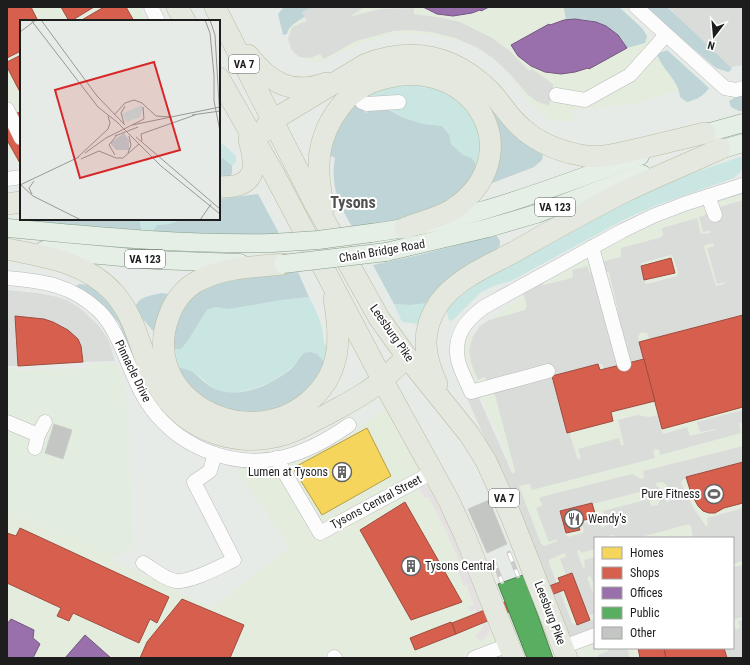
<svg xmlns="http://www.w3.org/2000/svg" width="750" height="665" font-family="'Roboto Condensed',sans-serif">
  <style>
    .commercial { fill: #e4ecde; fill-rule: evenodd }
    .military { fill: #e3eddf }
    .grass { fill: #c9e6e3 }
    .forest { fill: #bfd4d6 }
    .parking { fill: #dadcda; fill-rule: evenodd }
    .plaza { fill: #e5e1e3 }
    .homes { fill: #f6d55c; stroke: #b59e49 }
    .shops { fill: #d6604d; stroke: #9e4c3f }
    .offices { fill: #9970ab; stroke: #745780 }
    .public { fill: #5aae61; stroke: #48824d }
    .building { fill: #c3c6c2; stroke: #c9cec9 }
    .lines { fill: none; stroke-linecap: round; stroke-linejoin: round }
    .minor-casing { stroke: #b9bbb9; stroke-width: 15 }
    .major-casing { stroke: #869f89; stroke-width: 19 }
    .highway-casing { stroke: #b8bda0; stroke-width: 22 }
    .minor { stroke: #fbfcfb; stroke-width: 14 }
    .major { stroke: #e5efe5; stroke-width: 18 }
    .highway { stroke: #e5e8df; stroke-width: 21 }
    .rail-casing { stroke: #c9cac9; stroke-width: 4.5 }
    .rail { stroke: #fff; stroke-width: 3; stroke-dasharray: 9; stroke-linecap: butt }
    .major-bridge-casing { stroke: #869f89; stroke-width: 19; stroke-linecap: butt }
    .major-bridge { stroke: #e5efe5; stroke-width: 18 }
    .labels { text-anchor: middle; stroke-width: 4; stroke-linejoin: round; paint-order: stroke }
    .shield { fill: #fff; stroke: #616161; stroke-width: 1 }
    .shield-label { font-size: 11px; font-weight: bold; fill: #1d1d1d }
    .street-label { font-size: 12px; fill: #1d1d1d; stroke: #fff }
    .poi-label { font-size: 12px; fill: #1d1d1d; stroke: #fff; text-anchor: end }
    .district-label { font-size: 16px; font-weight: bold; fill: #505050; stroke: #fff }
    .inset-road { fill: none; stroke: #969996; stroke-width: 1 }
    .view { fill: #d62828; fill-opacity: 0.15; stroke: #d62828; stroke-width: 2 }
    .inset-edge { fill: none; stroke: #1d1d1d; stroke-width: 2 }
  </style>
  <rect width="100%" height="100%" fill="#e7ebe7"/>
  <g class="commercial">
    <path d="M 7,7 L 139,7 L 147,21 L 21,21 L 21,167 L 7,148 Z"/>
    <path d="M 307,7 L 613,7 L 700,84 L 636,103 L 570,111 L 576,121 L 550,121 L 530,104 L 511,77 L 489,54 L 465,43 L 432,35 L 397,33 L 364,42 L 323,61 L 313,63 L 301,56 L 280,22 Z"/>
    <path d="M 743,192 L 743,658 L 585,658 L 523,502 L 498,432 L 470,374 L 463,343 L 528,291 L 599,249 L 698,206 ZM 595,538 L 733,538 L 733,648 L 595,648 Z"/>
    <path d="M 385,409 L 432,492 L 459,545 L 496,643 L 456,658 L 7,658 L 7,510 L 213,608 L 289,547 L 235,468 L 273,468 L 336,443 Z"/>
  </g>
  <path class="military" d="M 117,363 L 125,386 L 129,436 L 133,548 L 111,559 L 7,509 L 7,368 L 13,368 L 15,371 L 87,368 L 90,364 Z"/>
  <g class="grass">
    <path d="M 432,83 L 475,114 L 483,155 L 475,167 L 471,158 L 463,155 L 451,144 L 450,136 L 442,126 L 423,124 L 404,118 L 368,98 L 368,94 L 380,86 Z"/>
    <path d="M 223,144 L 236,156 L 236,162 L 232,166 L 223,158 L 219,160 L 219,146 Z"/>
    <path d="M 743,156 L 743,169 L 734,178 L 657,205 L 627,218 L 511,281 L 493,286 L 480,293 L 452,321 L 449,320 L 447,314 L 447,304 L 467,285 L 657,185 Z"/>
    <path d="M 139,219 L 184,219 L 169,224 L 157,225 L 153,234 L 142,233 Z"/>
    <path d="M 309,297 C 318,314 323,325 324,344 L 333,348 L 329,364 L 301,356 C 298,360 295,365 291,368 C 276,382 240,398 220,391 C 209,388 204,378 195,374 C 190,371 185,370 180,368 L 179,375 L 170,346 L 175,349 L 181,349 L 187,342 L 207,310 L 216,307 L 229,309 L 282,300 Z"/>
    <path d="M 429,303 L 418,324 L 402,322 L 394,304 L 410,305 Z"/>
  </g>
  <g class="forest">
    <path d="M 284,7 L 324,7 C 314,12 288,23 287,34 L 283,35 L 278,14 Z"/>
    <path d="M 565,7 L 619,7 L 642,28 L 647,36 L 645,43 L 627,48 C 614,26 592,16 566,20 L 564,9 Z"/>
    <path d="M 644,7 L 667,7 L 732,66 L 731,70 L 728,72 L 716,68 Z"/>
    <path d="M 667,50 L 709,88 C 703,97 697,99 687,102 L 680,97 C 679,80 662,70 657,54 Z"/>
    <path d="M 743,95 L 743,111 L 739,111 L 731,107 L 729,101 L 736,97 Z"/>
    <path d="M 480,97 L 486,97 L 543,155 L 542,160 L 534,167 L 492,183 L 490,180 Z"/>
    <path d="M 355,102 L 366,113 L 374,107 L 381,106 L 404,118 L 423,124 L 442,126 L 450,136 L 451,144 L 463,155 L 471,158 L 475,162 L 475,167 L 480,169 L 446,204 L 387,223 L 353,228 C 339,205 330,185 335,158 L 327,154 L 333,132 Z"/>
    <path d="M 223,158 L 232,166 L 232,173 L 229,179 L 219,182 L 219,160 Z"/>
    <path d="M 258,194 L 281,237 L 153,234 L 153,231 L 157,225 L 169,224 L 184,219 L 219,219 L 219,199 Z"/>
    <path d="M 21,211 L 21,219 L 139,219 L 142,233 L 26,223 L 21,220 L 19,213 Z"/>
    <path d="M 496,235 L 500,241 L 500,245 L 496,250 L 429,303 L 410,305 L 394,304 L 373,265 L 419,255 Z"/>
    <path d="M 298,272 L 309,297 L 282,300 L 229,309 L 216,307 L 207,310 L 187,342 L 181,349 L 175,349 L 170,346 L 171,325 L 194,291 L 236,277 Z"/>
    <path d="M 80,284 L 88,285 L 115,304 L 152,396 L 147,394 L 119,323 L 105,307 L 91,296 L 75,286 Z"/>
    <path d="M 162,293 L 169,294 L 155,329 L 153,331 L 141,317 L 136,305 C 140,296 154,295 162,293 Z"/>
    <path d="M 310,352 L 317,354 L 325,363 L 320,383 L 267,417 L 212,409 L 179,375 L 180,368 C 194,369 200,380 211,387 C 236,401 270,386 291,369 C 296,365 299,357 304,353 Z"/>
  </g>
  <g class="parking">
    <path d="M 311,7 L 365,7 L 349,17 L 380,9 L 414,8 L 414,14 L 443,18 L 460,22 L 492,38 L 510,51 L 529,71 L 532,69 L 553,84 L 553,89 L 549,106 L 536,101 L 527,94 L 510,74 L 494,59 L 478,48 L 455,38 L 431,32 L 408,30 L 393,31 L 356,41 L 324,59 L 320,54 L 310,58 L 299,57 L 291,49 L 288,39 L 292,27 L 307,21 L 302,12 Z"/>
    <path d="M 668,7 L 743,7 L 743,65 L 730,67 Z"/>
    <path d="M 743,181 L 743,194 L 717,202 L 720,211 L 720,207 L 743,200 L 743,318 L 650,342 L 647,333 L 640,333 L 638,337 L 644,359 L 604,370 L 603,365 L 600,364 L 557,375 L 556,377 L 571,438 L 577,458 L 579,459 L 581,458 L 578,449 L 619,438 L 621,445 L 624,445 L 618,420 L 637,415 L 649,417 L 657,415 L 662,432 L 664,434 L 687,427 L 690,436 L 715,430 L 715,429 L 700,432 L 697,422 L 743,410 L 743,427 L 741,422 L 740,422 L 739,423 L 741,433 L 660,455 L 659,450 L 656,449 L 653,451 L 655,458 L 532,490 L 530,484 L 519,486 L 541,544 L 545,546 L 557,541 L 556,539 L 549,542 L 540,519 L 536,508 L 543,505 L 539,499 L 541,497 L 632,474 L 641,479 L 644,478 L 643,471 L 743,446 L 743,464 L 688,478 L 682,480 L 681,484 L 696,512 L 706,526 L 708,524 L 707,518 L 743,508 L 743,561 L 733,564 L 733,538 L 712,538 L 710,535 L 707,538 L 693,538 L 691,526 L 689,524 L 637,538 L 617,538 L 613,535 L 606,536 L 605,538 L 595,538 L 595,549 L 581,553 L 580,550 L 578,550 L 577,552 L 583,568 L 585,567 L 584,560 L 595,557 L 595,582 L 593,583 L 591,577 L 590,576 L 587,578 L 595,597 L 595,614 L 590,615 L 587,609 L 580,611 L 576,601 L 560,559 L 566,557 L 566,554 L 564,553 L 549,560 L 549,563 L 572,623 L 576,625 L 595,619 L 595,641 L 568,648 L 562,654 L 560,658 L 550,632 L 554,633 L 557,632 L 559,629 L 559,625 L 486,441 L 453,366 L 451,353 L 452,339 L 464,317 L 476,306 L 612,231 L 648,212 L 666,205 ZM 701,206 L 705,207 L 706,212 L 705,215 L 699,217 L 703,232 L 710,230 L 710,233 L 701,234 L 697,218 L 662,228 L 663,235 L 662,237 L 621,248 L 621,257 L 605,261 L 602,260 L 601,250 L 626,235 L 672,215 ZM 713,243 L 714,246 L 707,248 L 717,284 L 724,282 L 725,283 L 724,284 L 716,286 L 704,247 L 705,245 ZM 671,255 L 673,257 L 678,273 L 677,276 L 647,284 L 645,283 L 640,266 L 642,263 ZM 585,258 L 589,259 L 591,273 L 589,272 L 588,266 L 572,270 L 573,275 L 572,278 L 543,285 L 544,282 ZM 606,272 L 609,272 L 618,311 L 618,312 L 616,311 L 606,274 ZM 521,294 L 524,295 L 527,306 L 525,310 L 489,320 L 480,326 L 473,336 L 469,350 L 471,363 L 478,380 L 484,377 L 487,380 L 485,382 L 474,386 L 466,370 L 462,358 L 462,345 L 467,333 L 473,323 L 481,316 ZM 492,393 L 495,395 L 515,471 L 514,473 L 512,473 L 479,398 ZM 660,482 L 663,482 L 666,485 L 670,500 L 668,502 L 666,501 L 663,492 L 656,485 L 656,483 ZM 648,490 L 656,492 L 660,496 L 660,500 L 658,505 L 651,506 L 649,499 L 603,511 L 606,523 L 605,527 L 601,527 L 599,520 L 582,524 L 584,531 L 582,533 L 568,537 L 566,535 L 560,514 L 561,512 Z"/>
    <path d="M 7,290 L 38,293 L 53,296 L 67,300 L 81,309 L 99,326 L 108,339 L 115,361 L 83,362 L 81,345 L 78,339 L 68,330 L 53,322 L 44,319 L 16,316 L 18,366 L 7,366 Z"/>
    <path d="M 743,565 L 743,617 L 734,619 L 733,567 Z"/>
    <path d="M 743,620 L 743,638 L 742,639 L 743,642 L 743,658 L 724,658 L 722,648 L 733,648 L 733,625 L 735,629 L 738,629 L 740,627 L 738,621 Z"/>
    <path d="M 608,648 L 627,648 L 630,658 L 599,658 L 598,655 L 608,651 Z"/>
  </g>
  <path class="plaza" d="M 425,485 L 428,487 L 442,512 L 459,545 L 480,600 L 490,628 L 488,635 L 481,642 L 475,635 L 479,632 L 483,627 L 475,608 L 471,612 L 468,606 L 474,605 L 467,585 L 464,586 L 457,568 L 461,566 L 445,529 L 429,498 L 428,497 L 425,498 L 420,490 L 420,487 Z"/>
  <path class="homes" d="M 367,428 L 391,476 L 322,515 L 293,468 Z"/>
  <g class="shops">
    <path d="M 7,7 L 31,7 L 38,21 L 21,21 L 21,51 L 7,58 Z"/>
    <path d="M 61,7 L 94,7 L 71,21 L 69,21 Z"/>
    <path d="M 104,7 L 126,7 L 134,21 L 80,21 Z"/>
    <path d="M 21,55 L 21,94 L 7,67 L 7,62 Z"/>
    <path d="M 21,112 L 21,165 L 7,140 L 7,116 Z"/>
    <path d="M 671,258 L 675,273 L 644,280 L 641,266 Z"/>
    <path d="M 743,315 L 743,407 L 662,429 L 639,342 Z"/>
    <path d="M 15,316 L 44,319 L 53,322 L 68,330 L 78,339 L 81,346 L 83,362 L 18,366 Z"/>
    <path d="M 644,359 L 655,401 L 611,412 L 613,421 L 567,433 L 552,376 L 598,364 L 600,370 Z"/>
    <path d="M 743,462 L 743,503 L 724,508 L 715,513 L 709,513 L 703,511 L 698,506 L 691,493 L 686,477 Z"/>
    <path d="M 405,502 L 462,602 L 411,620 L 360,530 Z"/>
    <path d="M 592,503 L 596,517 L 577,522 L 580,530 L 566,533 L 560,511 Z"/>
    <path d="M 20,528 L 169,597 L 157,623 L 150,619 L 139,643 L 73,613 L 69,621 L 57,616 L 61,608 L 7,583 L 7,533 L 16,536 Z"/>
    <path d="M 572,573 L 590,620 L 577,625 L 564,590 L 533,602 L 530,593 L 560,582 L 558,578 Z"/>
    <path d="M 182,599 L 244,625 L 230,658 L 140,658 L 147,642 Z"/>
    <path d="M 505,602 L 509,612 L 456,634 L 452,623 Z"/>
    <path d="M 451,622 L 456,634 L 415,650 L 410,638 Z"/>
    <path d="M 638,648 L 664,648 L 666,658 L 640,658 Z"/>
    <path d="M 664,648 L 724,648 L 727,658 L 666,658 Z"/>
  </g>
  <g class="offices">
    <path d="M 423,7 L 489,7 L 481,11 L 480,10 L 472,13 L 453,16 L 437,14 Z"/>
    <path d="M 575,19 L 596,22 L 606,26 L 618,35 L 627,48 L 589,69 L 588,68 L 575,72 L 561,74 L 545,72 L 531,66 L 518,56 L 511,45 L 549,24 L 550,25 L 564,20 Z"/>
    <path d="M 11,619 L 34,630 L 33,638 L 40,644 L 33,658 L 7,658 L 7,624 Z"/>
    <path d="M 85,635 L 111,658 L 65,658 Z"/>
  </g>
  <path class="public" d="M 523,575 L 530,593 L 553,658 L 527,658 L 498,584 Z"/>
  <g class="building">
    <path d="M 54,424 L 72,430 L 63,459 L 45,453 Z"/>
    <path d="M 489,500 L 507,544 L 487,553 L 468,509 Z"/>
  </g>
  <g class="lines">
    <defs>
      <g id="minor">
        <path d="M 151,7 L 158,21"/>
        <path d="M 636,7 L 725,88 L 736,90 L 743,88"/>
        <path d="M 355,92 L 362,102 L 367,104 L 399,102"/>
        <path d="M 556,95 L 585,100 L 630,75 L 666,35"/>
        <path d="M 7,109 L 21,138"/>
        <path d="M 7,179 L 21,177"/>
        <path d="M 708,196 L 715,215"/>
        <path d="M 592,247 L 624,364"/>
        <path d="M 7,278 C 43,281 72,285 99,311 C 120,331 129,373 145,399 C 174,446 231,470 284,457 C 308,451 329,439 349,425"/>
        <path d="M 548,371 L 471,392 C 467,382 460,370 458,360 C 453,336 466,320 484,307 L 622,231 L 653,216 L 684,204 L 743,185"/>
        <path d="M 7,422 L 38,435"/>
        <path d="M 35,448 L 38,435 L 45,422"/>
        <path d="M 276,458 L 320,533 L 433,472"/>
        <path d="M 143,563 C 153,569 164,579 176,581 C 190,583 221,566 234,560 L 194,482 L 210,471 L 215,454"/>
        <path d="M 563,647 L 595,635"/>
        <path d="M 334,657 L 335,658"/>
        <path d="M 474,658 L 508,645"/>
      </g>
      <g id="major">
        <path d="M 692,137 L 743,123"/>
        <path d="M 706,154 L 743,143"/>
        <path d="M 7,228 C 95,236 183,245 272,243"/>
        <path d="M 371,233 C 409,228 447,221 484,210 C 537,195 588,175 640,156"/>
        <path d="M 44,250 L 155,260 L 240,263"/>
        <path d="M 386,252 L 488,228 L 536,214 L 642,174"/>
      </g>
      <g id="highway">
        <path d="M 177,7 L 185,21"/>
        <path d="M 215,7 L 314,202 L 379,318 L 407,357 L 469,434 L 486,461 L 511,516 L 567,658"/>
        <path d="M 248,55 C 269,82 291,96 326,83"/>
        <path d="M 219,78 L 274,174 L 390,394 L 449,501 L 465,536 L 514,658"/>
        <path d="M 265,131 L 267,125 L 273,120 L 366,64 C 412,47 453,55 489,90 C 501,102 509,118 523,129 C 539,143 559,151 580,155 C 601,160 622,152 643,148 C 663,143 684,138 705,133"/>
        <path d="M 219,187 C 225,187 232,187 238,185 C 260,178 253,156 249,139"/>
        <path d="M 7,204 L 21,202"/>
        <path d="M 324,207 C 315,170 316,138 340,107 C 351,92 368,82 385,78 C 474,55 532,155 453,209 C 439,218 420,222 405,228"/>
        <path d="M 7,249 C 46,257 86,262 114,293 C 141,324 140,360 161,391 C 188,432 239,449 286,434 C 299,430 311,422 324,416 C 338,408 353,401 366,392 C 381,383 394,369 407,357"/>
        <path d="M 283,264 C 255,267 225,267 200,280 C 185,287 174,301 169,316 C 138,397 245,455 308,402 C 342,374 341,338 334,299"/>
        <path d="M 437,384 C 424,356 420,331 439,303 C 456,279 488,266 514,252 C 551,231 588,210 626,191 C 657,176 689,163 720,149"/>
      </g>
    </defs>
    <use href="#minor" class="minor-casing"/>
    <use href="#major" class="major-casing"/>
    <use href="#highway" class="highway-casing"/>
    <use href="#minor" class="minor"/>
    <use href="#major" class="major"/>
    <use href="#highway" class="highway"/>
    <defs>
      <g id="rail">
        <path d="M 509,553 L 518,576"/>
        <path d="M 493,560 L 502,582"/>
      </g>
    </defs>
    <use href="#rail" class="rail-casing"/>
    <use href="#rail" class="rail"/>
    <defs>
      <g id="major-bridge">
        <path d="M 272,243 L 318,240 L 371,233"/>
        <path d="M 283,264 L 386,252"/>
      </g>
    </defs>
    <use href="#major-bridge" class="major-bridge-casing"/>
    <use href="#major-bridge" class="major-bridge"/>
  </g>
  <defs>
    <symbol id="building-ring" viewBox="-11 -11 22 22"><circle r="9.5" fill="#fff" stroke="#646564" stroke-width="1.5"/><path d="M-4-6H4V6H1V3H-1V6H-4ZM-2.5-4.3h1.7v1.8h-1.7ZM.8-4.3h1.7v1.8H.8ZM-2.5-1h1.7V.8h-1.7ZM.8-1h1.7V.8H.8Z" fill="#646564"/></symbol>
    <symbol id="stadium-ring" viewBox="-11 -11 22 22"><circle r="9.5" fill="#fff" stroke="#646564" stroke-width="1.5"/><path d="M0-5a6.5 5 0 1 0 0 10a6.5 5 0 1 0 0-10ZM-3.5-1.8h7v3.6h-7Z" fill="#646564"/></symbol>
    <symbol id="restaurant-ring" viewBox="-11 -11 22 22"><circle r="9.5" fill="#fff" stroke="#646564" stroke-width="1.5"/><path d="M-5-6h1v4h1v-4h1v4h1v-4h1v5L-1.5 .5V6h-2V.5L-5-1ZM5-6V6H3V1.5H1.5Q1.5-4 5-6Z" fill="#646564"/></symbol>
  </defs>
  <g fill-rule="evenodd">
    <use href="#building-ring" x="331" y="461" width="22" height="22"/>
    <use href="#stadium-ring" x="703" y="483" width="22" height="22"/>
    <use href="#restaurant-ring" x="563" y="508" width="22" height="22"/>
    <use href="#building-ring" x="400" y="555" width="22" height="22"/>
  </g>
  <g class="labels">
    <g class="shield">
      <rect x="229" y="55" width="30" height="18" rx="3"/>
      <rect x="535" y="198" width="40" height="18" rx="3"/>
      <rect x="125" y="250" width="40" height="18" rx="3"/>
      <rect x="489" y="489" width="30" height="18" rx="3"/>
    </g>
    <g class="shield-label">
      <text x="244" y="68">VA 7</text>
      <text x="555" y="211">VA 123</text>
      <text x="145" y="263">VA 123</text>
      <text x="504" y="502">VA 7</text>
    </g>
    <g class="street-label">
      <text transform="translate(382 251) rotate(-10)" y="4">Chain Bridge Road</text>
      <text transform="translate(392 333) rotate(55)" y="4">Leesburg Pike</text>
      <text transform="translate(133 371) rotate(64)" y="4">Pinnacle Drive</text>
      <text transform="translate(376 502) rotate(-28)" y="4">Tysons Central Street</text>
      <text transform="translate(550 613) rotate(69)" y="4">Leesburg Pike</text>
    </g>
    <g class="poi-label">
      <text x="328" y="476">Lumen at Tysons</text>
      <text x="700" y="498">Pure Fitness</text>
      <text x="588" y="523" text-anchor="start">Wendy's</text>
      <text x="425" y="570" text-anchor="start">Tysons Central</text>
    </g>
    <g class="district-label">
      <text x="353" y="208">Tysons</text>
    </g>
  </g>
  <g transform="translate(20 20)">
    <rect width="200" height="200" fill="#e7ebe7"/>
    <path d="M 121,85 L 123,88 L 120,97 L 107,102 L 102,94 Z" fill="#c9e6e3"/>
    <path d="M 104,113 L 109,120 L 109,130 L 96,130 L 90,123 Z" fill="#bfd4d6"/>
    <path class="inset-road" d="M 11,0 L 78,87 L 97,102 L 141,146 L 200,194M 21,0 L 77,76 L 105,105M 185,0 L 190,13 L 194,55 L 194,81 L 200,111M 190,0 L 195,15 L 200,100M 0,12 L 16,0M 94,95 L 105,83 L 114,80 L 122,83 L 136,96 L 151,97M 172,95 L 200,91M 104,103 L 101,93 L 105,86M 112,105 L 124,99 L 123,87M 95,116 L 118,107M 116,117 L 200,189M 122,121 L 121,114 L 175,95M 65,133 L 86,118 L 112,105 L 200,87M 108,133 L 111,125 L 109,116M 95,135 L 89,125 L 97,115M 58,137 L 88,109 L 90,103 L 88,96M 61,139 L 79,131 L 96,138 L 103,138 L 119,124M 0,164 L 13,176 L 61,200M 0,165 L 59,137M 12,174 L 9,168 L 14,161M 180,200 L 191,184"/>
    <path class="view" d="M 134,42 L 160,130 L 60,158 L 35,70 Z"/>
    <rect width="200" height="200" class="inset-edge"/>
  </g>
  <rect width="750" height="665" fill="none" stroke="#1d1d1d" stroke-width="16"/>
  <rect x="594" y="537" width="140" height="112" fill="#ffffff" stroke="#a5a5a5"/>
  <rect x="602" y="547" width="20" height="12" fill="#f6d55c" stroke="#a5a5a5"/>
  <text x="630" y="557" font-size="12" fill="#1d1d1d">Homes</text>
  <rect x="602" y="567" width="20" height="12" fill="#d6604d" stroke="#a5a5a5"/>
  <text x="630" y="577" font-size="12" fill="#1d1d1d">Shops</text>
  <rect x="602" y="587" width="20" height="12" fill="#9970ab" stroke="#a5a5a5"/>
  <text x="630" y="597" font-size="12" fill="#1d1d1d">Offices</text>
  <rect x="602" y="607" width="20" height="12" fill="#5aae61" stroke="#a5a5a5"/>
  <text x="630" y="617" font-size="12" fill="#1d1d1d">Public</text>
  <rect x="602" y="627" width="20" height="12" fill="#c3c6c2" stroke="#a5a5a5"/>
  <text x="630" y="637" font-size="12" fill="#1d1d1d">Other</text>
  <g transform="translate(714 36) rotate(196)" stroke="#ffffff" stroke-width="3" paint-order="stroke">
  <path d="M0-3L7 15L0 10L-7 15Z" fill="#1d1d1d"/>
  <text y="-6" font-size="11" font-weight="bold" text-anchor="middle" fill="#1d1d1d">N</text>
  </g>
</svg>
